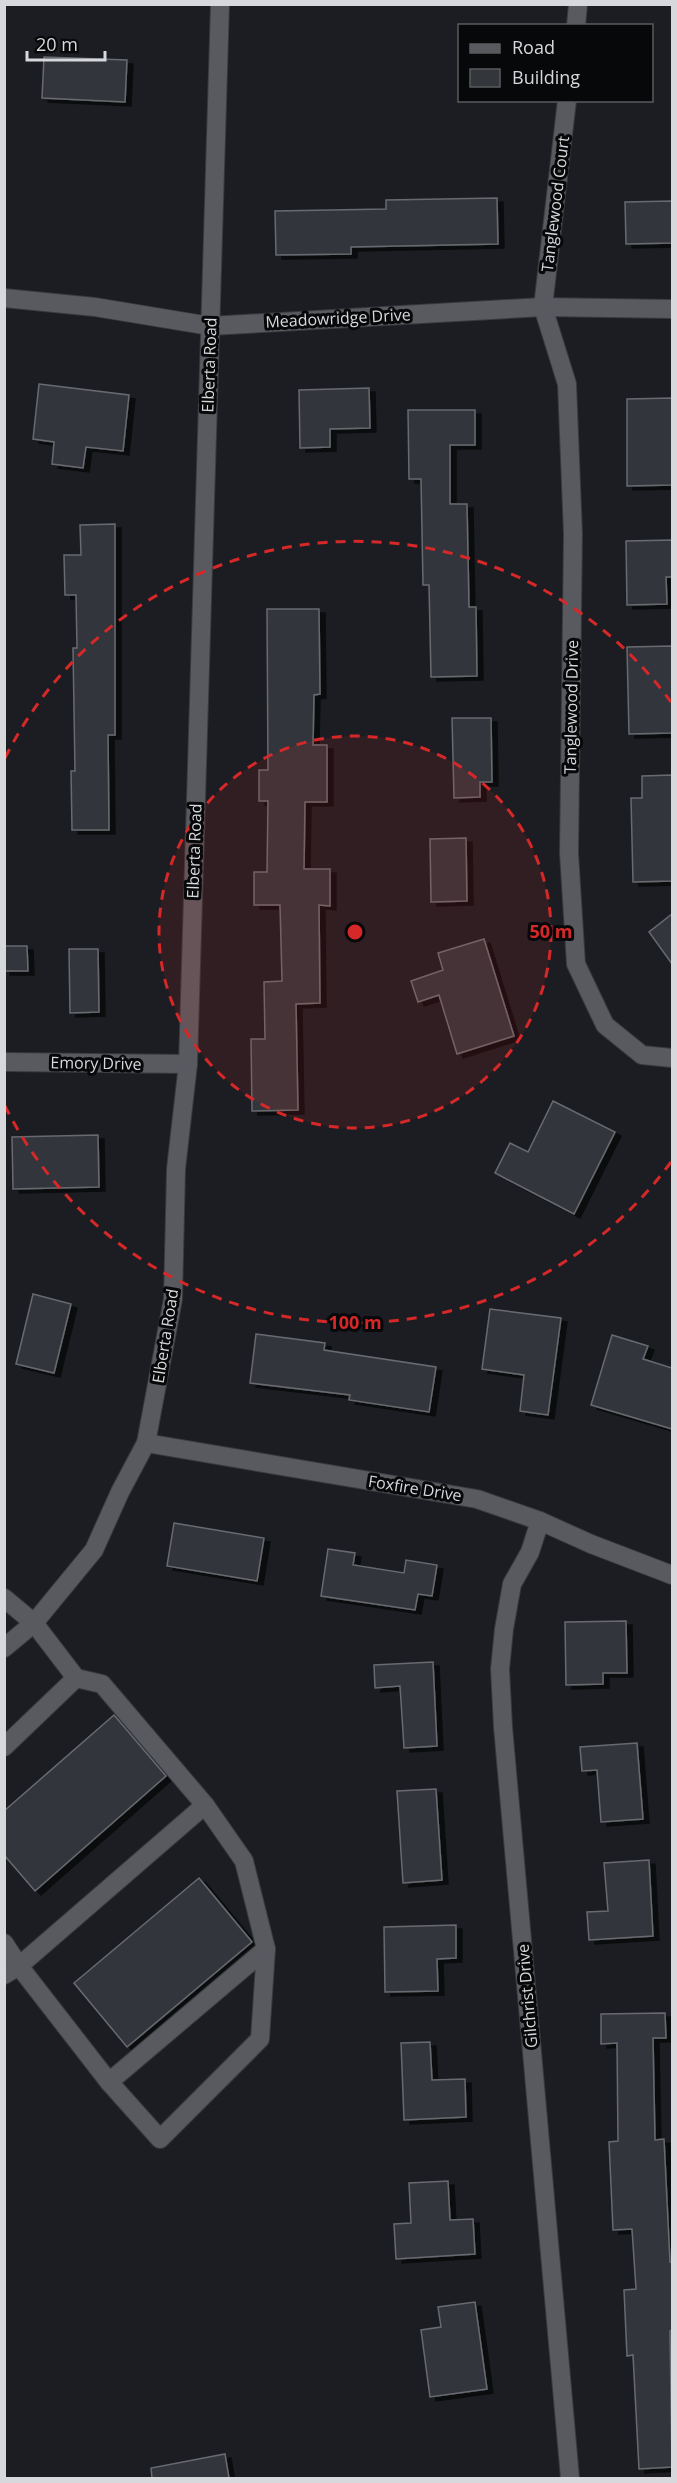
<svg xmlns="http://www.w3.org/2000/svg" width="677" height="2483" font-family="'Open Sans',sans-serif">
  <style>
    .building { fill: #33363b; stroke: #686a70; stroke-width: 1.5; filter: url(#shadow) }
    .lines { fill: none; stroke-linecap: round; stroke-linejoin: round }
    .minor-casing { stroke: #383a3e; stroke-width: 20 }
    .minor { stroke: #585a60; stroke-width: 18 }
    .ring { fill: none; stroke: #d62828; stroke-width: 3; stroke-dasharray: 10 8 }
    .labels { text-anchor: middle; stroke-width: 6; stroke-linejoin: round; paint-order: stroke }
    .street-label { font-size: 16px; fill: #d6d8db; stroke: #07080a }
    .centre { fill: #d62828; stroke: #07080a; stroke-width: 3 }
    .ring-label { font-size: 18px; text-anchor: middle; font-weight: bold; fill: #d62828; stroke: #07080a; stroke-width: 6; stroke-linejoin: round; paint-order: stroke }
  </style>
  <defs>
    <filter id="shadow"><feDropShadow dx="6" dy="4" stdDeviation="0" flood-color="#0009"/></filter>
  </defs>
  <rect width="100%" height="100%" fill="#1b1d22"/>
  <g class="building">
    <path d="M 44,57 L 127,60 L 125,102 L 42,98 Z"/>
    <path d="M 497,198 L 498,244 L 351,247 L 351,254 L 276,255 L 275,211 L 386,209 L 386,200 Z"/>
    <path d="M 672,201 L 672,243 L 626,244 L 625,202 Z"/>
    <path d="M 39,384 L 129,395 L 123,451 L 86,447 L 83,468 L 52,464 L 54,442 L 33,439 Z"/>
    <path d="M 369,388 L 370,428 L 330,429 L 330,447 L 300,448 L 299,390 Z"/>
    <path d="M 672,398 L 672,485 L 627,486 L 627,399 Z"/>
    <path d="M 408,410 L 475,410 L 475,445 L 450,445 L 450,504 L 467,504 L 469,607 L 476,607 L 477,676 L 431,677 L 429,585 L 423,585 L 421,479 L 409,479 Z"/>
    <path d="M 115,524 L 115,735 L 108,735 L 109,830 L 72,830 L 71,771 L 75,771 L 73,648 L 77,648 L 76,595 L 65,595 L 64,555 L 81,555 L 80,525 Z"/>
    <path d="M 672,540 L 672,577 L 666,577 L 667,604 L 627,605 L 626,541 Z"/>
    <path d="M 267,609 L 319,609 L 320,694 L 314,695 L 313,745 L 327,745 L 327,802 L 305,802 L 304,869 L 330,869 L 330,906 L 319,905 L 320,1003 L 296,1004 L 298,1110 L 252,1111 L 251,1039 L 265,1039 L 264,982 L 282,981 L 280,905 L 254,905 L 254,872 L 267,872 L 268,801 L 259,801 L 259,770 L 268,770 Z"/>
    <path d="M 672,646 L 672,733 L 629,734 L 627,647 Z"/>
    <path d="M 452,718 L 491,718 L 492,782 L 480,782 L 480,797 L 454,798 Z"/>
    <path d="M 672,775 L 672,881 L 633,882 L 631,798 L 642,798 L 642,776 Z"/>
    <path d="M 466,838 L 467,901 L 431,902 L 430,839 Z"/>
    <path d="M 672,914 L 672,964 L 649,932 Z"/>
    <path d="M 484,939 L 514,1036 L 457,1054 L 439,995 L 418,1002 L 411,981 L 443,970 L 438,953 Z"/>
    <path d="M 4,946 L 27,946 L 28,971 L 4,971 Z"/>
    <path d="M 69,949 L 98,949 L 99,1012 L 70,1013 Z"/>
    <path d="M 553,1101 L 615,1132 L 574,1214 L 495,1173 L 510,1143 L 528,1152 Z"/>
    <path d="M 98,1135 L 99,1187 L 13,1189 L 12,1137 Z"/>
    <path d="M 33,1294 L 71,1304 L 54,1373 L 16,1364 Z"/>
    <path d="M 490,1309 L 561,1318 L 548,1415 L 520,1411 L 524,1375 L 482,1369 Z"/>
    <path d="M 256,1334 L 325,1343 L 324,1350 L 436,1367 L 429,1412 L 349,1400 L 350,1395 L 250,1383 Z"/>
    <path d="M 612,1335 L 648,1346 L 643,1359 L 672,1368 L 672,1429 L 591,1405 Z"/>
    <path d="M 174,1523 L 264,1538 L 257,1581 L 167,1566 Z"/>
    <path d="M 328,1549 L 355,1553 L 353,1565 L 404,1573 L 406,1560 L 437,1565 L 432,1596 L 418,1594 L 415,1610 L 321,1596 Z"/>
    <path d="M 626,1621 L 627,1673 L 603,1673 L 603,1684 L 566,1685 L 565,1622 Z"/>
    <path d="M 433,1662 L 437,1746 L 404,1748 L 400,1686 L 375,1688 L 374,1665 Z"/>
    <path d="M 114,1715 L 166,1776 L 35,1891 L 4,1855 L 4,1811 Z"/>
    <path d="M 637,1743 L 643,1819 L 601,1822 L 597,1770 L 582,1771 L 580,1747 Z"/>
    <path d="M 436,1789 L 442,1880 L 403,1883 L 397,1791 Z"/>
    <path d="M 649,1860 L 653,1936 L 589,1940 L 587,1912 L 608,1911 L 604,1863 Z"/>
    <path d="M 199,1878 L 252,1942 L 127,2047 L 74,1983 Z"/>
    <path d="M 456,1925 L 456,1958 L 437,1959 L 438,1991 L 385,1992 L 384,1927 Z"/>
    <path d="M 665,2013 L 666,2038 L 653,2038 L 655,2140 L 664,2139 L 670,2262 L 672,2262 L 672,2330 L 670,2331 L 672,2467 L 639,2469 L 633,2355 L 627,2356 L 624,2290 L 636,2289 L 632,2229 L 613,2230 L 609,2142 L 618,2141 L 617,2043 L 601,2044 L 601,2014 Z"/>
    <path d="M 430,2042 L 432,2080 L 465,2079 L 466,2117 L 404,2120 L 401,2043 Z"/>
    <path d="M 448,2181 L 450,2220 L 473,2219 L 475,2254 L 396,2259 L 394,2224 L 411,2223 L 409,2183 Z"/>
    <path d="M 475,2302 L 487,2389 L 430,2397 L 421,2330 L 441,2327 L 438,2307 Z"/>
    <path d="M 225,2454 L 229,2478 L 152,2478 L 151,2468 Z"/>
  </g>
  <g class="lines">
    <defs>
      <g id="minor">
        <path d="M 576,26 L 578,4"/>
        <path d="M 567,100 L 543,307 L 567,384 L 573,534 L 569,853 L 576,964 L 605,1025 L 642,1055 L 672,1058"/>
        <path d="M 4,298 L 95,307 L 210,326 L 543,307 L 672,309"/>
        <path d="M 4,1062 L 188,1064"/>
        <path d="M 146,1443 L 477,1499 L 540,1521 L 591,1544 L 672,1575"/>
        <path d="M 540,1521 L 530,1552 L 512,1584 L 504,1629 L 500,1669 L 503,1727 L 570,2478"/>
        <path d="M 4,1598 L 34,1623 L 76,1678"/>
        <path d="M 4,1648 L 34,1623 L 94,1550 L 120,1492 L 146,1443 L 173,1299 L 176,1169 L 188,1064 L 220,4"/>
        <path d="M 4,1747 L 76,1678 L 102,1684 L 205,1805 L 19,1966 L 4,1943"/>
        <path d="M 4,1975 L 19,1966 L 109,2082 L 266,1949 L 244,1861 L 205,1805"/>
        <path d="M 109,2082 L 160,2139 L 260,2039 L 266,1949"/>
      </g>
    </defs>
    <use href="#minor" class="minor-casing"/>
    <use href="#minor" class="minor"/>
  </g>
  <circle cx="355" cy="932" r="196" fill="#d62828" fill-opacity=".12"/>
  <g class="ring">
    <circle cx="355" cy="932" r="196"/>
    <path d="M671 1162A391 391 0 0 1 5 1106M5 758A391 391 0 0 1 671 702"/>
  </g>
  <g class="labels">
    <g class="street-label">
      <text transform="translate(555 204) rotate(-83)" y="6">Tanglewood Court</text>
      <text transform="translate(338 318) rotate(-3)" y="6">Meadowridge Drive</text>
      <text transform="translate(209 365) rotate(-88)" y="6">Elberta Road</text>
      <text transform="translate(571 707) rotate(-89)" y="6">Tanglewood Drive</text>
      <text transform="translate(194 851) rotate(-88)" y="6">Elberta Road</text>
      <text transform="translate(96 1063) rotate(1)" y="6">Emory Drive</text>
      <text transform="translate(165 1336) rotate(-81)" y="6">Elberta Road</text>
      <text transform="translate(415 1488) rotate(9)" y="6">Foxfire Drive</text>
      <text transform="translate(527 1996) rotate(-95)" y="6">Gilchrist Drive</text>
    </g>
  </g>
  <circle cx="355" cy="932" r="9" class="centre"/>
  <g class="ring-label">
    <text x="551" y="938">50 m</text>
    <text x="355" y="1329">100 m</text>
  </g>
  <rect width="677" height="2483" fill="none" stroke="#d6d8db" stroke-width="12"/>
  <rect x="458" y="24" width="195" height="78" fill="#07080a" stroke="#5a5b5e" stroke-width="1.5"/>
  <rect x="470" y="44" width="30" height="9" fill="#585a60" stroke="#5a5b5e" stroke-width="1.5"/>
  <text x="512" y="54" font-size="18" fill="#d6d8db">Road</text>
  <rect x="470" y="69" width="30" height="18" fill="#33363b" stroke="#5a5b5e" stroke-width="1.5"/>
  <text x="512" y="84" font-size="18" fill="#d6d8db">Building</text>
  <path d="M27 51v9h78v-9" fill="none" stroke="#d6d8db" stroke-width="3"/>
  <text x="36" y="51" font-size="18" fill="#d6d8db" stroke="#07080a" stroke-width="4.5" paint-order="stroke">20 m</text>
</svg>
